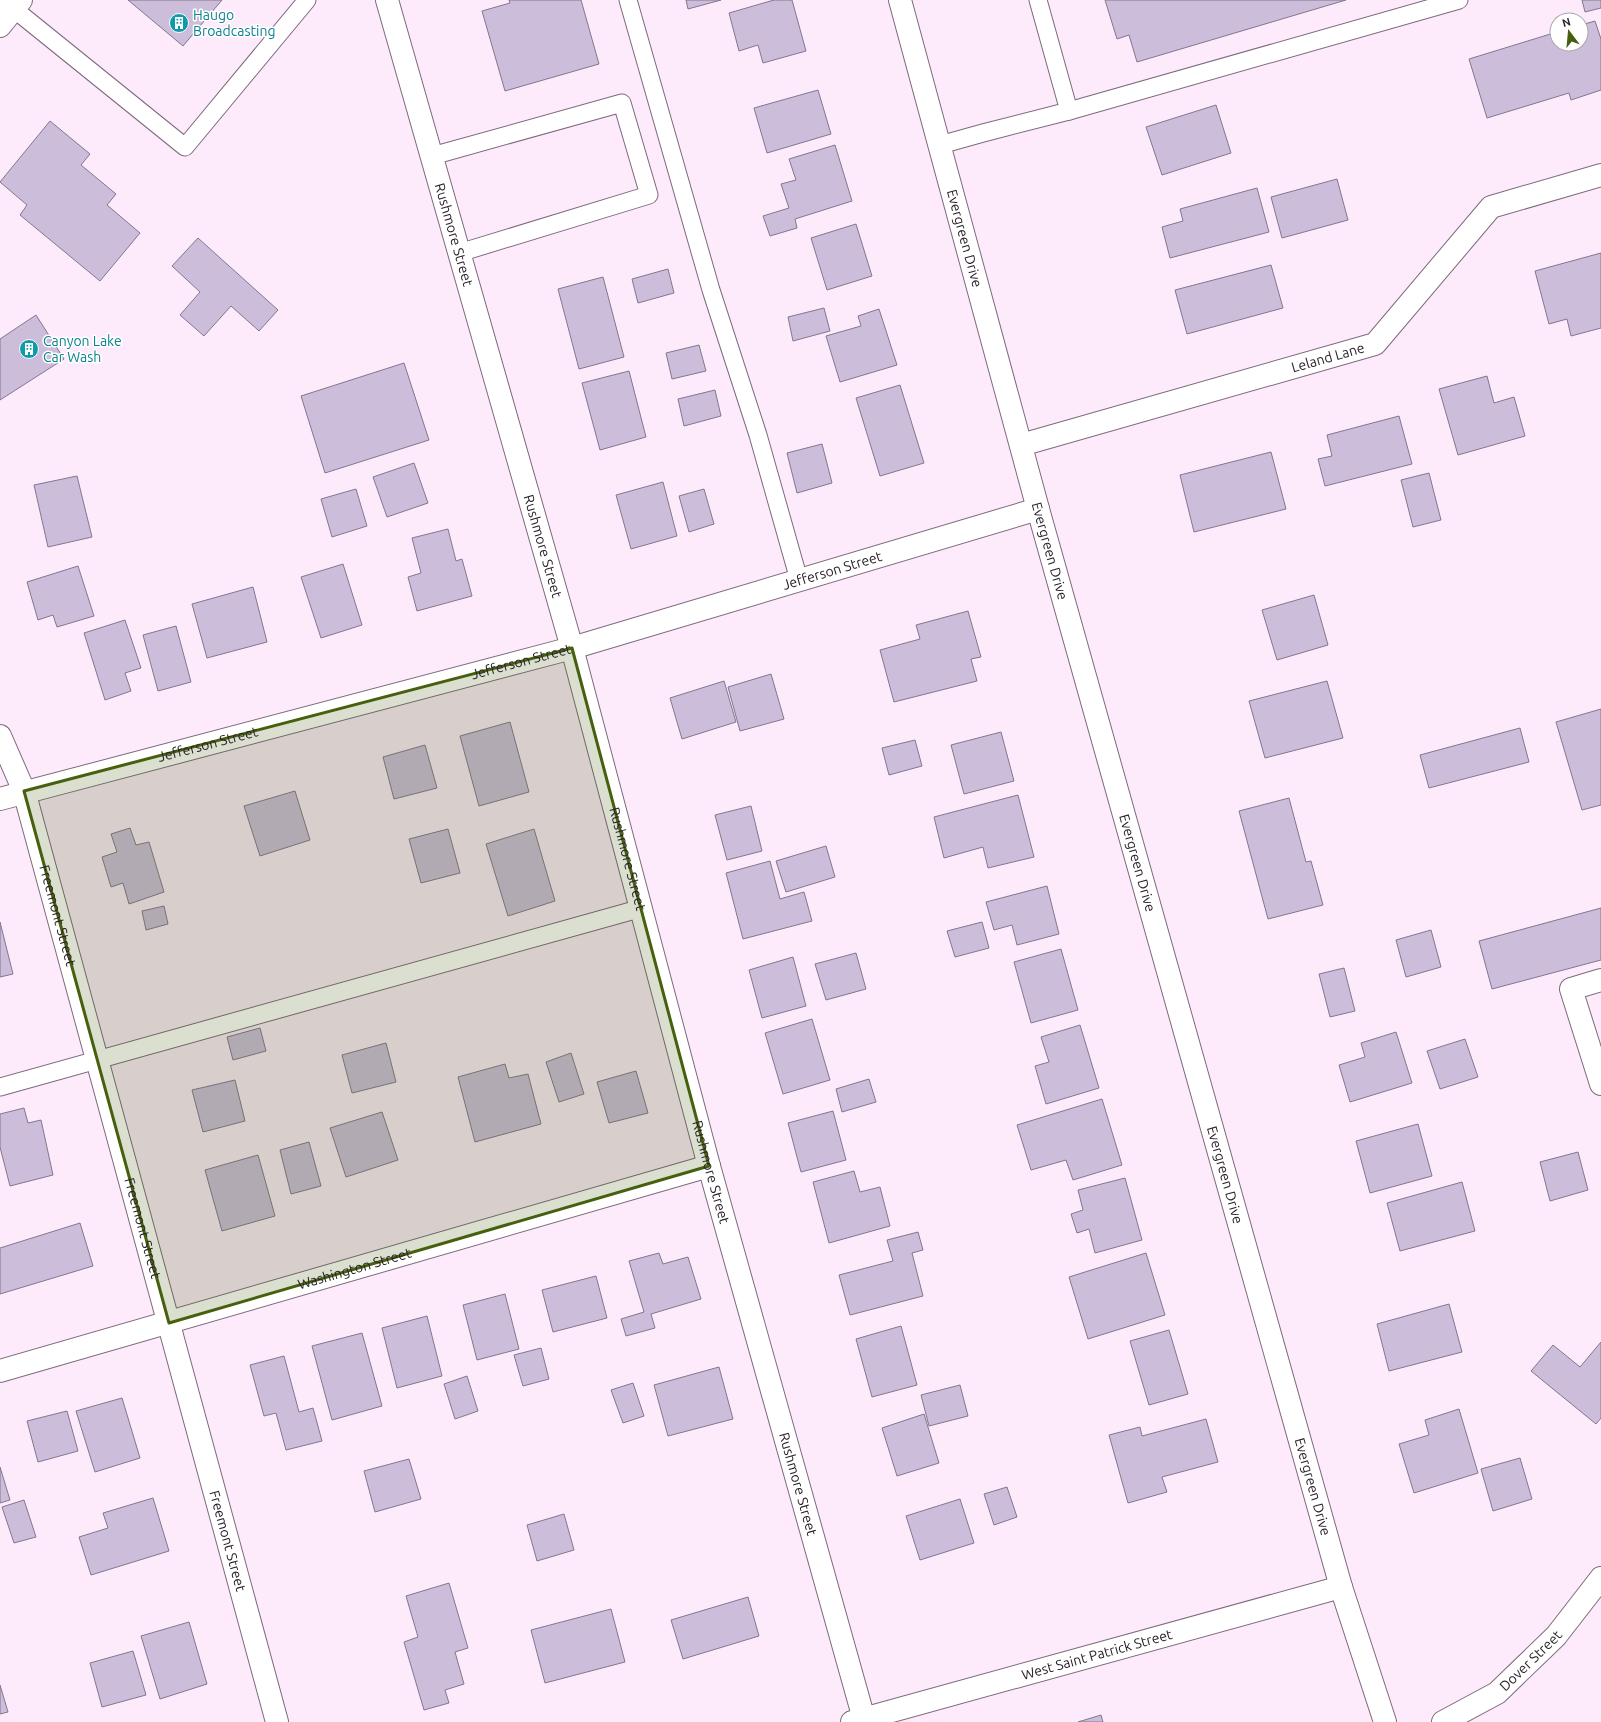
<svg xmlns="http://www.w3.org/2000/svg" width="1601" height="1722" font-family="Ubuntu,sans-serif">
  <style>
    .building { fill: #ccbddb; stroke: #82778e }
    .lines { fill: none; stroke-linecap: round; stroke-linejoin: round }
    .service-casing { stroke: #7d6a7d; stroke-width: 19 }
    .minor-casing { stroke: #7d6a7d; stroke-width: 24 }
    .tertiary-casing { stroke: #7d6a7d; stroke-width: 24 }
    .service { stroke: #fff; stroke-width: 17 }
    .minor { stroke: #fff; stroke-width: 22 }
    .tertiary { stroke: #fff; stroke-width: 22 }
    .marked { fill: #46600d; fill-opacity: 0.2; stroke: #46600d; stroke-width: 3; stroke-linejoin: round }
    .labels { text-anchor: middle; stroke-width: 3; stroke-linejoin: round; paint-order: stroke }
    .culture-label { font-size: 14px; fill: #0d838f; stroke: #fff; text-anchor: start }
    .street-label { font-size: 14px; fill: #2a2229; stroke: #fff }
  </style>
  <rect width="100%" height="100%" fill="#fdebfc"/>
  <g class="building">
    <path d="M 128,0 L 222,0 L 183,46 Z"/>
    <path d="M 509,0 L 581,0 L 599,64 L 505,91 L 482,11 L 510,3 Z"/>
    <path d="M 686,0 L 721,0 L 688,9 Z"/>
    <path d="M 774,0 L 792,0 L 806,51 L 763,63 L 758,45 L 739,51 L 729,13 Z"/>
    <path d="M 1105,0 L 1346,0 L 1137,62 L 1129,35 L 1117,39 Z"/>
    <path d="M 1582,0 L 1601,0 L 1601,8 L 1585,12 Z"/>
    <path d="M 1595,21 L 1601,39 L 1601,90 L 1571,100 L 1569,93 L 1487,118 L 1469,59 L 1557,32 L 1557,44 L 1581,44 L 1581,25 Z"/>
    <path d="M 818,90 L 831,134 L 767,153 L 754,108 Z"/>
    <path d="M 1216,105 L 1231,153 L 1162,175 L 1146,127 Z"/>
    <path d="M 50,121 L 90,154 L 81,165 L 116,194 L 107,205 L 140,233 L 100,281 L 20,215 L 27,205 L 0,182 Z"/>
    <path d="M 835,145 L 852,201 L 795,219 L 797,228 L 770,236 L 763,216 L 789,208 L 781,184 L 796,180 L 789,159 Z"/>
    <path d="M 1337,179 L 1348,220 L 1282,238 L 1271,197 Z"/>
    <path d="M 1257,188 L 1269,232 L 1170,258 L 1162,227 L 1183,221 L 1180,209 Z"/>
    <path d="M 856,224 L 872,276 L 827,290 L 811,238 Z"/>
    <path d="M 198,238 L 278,310 L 259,331 L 231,306 L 204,336 L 180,315 L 200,292 L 172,266 Z"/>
    <path d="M 1601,253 L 1601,328 L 1571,336 L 1567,319 L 1549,324 L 1535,271 Z"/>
    <path d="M 1271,265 L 1283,308 L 1187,334 L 1175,290 Z"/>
    <path d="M 668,269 L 674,293 L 638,303 L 632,279 Z"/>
    <path d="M 603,277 L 624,357 L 579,369 L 558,289 Z"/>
    <path d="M 824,308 L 830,331 L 793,341 L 788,317 Z"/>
    <path d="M 879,309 L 897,365 L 840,382 L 826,336 L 861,326 L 858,316 Z"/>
    <path d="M 36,315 L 64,359 L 0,400 L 0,339 Z"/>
    <path d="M 699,345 L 706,371 L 672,379 L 666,353 Z"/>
    <path d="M 404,363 L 429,440 L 325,473 L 301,396 Z"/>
    <path d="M 629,371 L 646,437 L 600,450 L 582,383 Z"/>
    <path d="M 1487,376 L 1494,403 L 1514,397 L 1525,436 L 1458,455 L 1439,389 Z"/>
    <path d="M 900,385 L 924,463 L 880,476 L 856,398 Z"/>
    <path d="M 715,390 L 721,416 L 684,426 L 678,399 Z"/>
    <path d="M 1399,416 L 1412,464 L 1325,486 L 1318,459 L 1332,456 L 1327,435 Z"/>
    <path d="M 822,444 L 832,483 L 797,493 L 787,453 Z"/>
    <path d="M 1271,452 L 1286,509 L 1194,532 L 1180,475 Z"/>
    <path d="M 414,463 L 428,503 L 387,517 L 373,477 Z"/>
    <path d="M 1429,473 L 1441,520 L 1413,527 L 1401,480 Z"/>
    <path d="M 77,476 L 92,537 L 48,547 L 34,485 Z"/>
    <path d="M 663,482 L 677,536 L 631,549 L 616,495 Z"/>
    <path d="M 356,489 L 367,526 L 332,537 L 321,499 Z"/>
    <path d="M 704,489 L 714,524 L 689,532 L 679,496 Z"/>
    <path d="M 448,529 L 456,561 L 462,559 L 472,596 L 417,611 L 408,577 L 421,573 L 412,538 Z"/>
    <path d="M 343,564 L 362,625 L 321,638 L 301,577 Z"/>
    <path d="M 78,566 L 94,616 L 57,627 L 53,615 L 38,620 L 27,582 Z"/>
    <path d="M 253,587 L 267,642 L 207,658 L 192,604 Z"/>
    <path d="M 1314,595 L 1328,645 L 1277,660 L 1262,610 Z"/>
    <path d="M 968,611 L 981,657 L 971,659 L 977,681 L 894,702 L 880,650 L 920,639 L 916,625 Z"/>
    <path d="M 125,620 L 141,668 L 125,673 L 131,691 L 105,700 L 84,633 Z"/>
    <path d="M 176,626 L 191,682 L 158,691 L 143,635 Z"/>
    <path d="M 771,674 L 784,719 L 740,731 L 728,687 Z"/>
    <path d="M 724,681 L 736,722 L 682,739 L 670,698 Z"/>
    <path d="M 1327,681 L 1343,738 L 1265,758 L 1249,701 Z"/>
    <path d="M 1601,709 L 1601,805 L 1582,810 L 1556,722 Z"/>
    <path d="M 510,722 L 529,792 L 479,806 L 460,736 Z"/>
    <path d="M 1520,728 L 1529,762 L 1429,788 L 1420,755 Z"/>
    <path d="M 1001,732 L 1014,781 L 964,794 L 951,745 Z"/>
    <path d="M 915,740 L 922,766 L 889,775 L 882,748 Z"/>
    <path d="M 425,745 L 437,788 L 394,799 L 383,757 Z"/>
    <path d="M 295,791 L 310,840 L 260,856 L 244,806 Z"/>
    <path d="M 1018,795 L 1034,857 L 988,868 L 983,847 L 944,858 L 934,817 Z"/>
    <path d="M 1289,798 L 1306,862 L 1311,861 L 1323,905 L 1268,919 L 1239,811 Z"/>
    <path d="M 751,806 L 762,851 L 727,860 L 715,815 Z"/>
    <path d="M 130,828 L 136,845 L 149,842 L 164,892 L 129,904 L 123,883 L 111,887 L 102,857 L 117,852 L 111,834 Z"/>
    <path d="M 448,829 L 460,873 L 421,883 L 409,839 Z"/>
    <path d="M 534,829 L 555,901 L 508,916 L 486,844 Z"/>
    <path d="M 826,846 L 835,877 L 786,892 L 776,861 Z"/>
    <path d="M 770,861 L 780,899 L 804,892 L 812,921 L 743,939 L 726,873 Z"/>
    <path d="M 1047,886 L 1059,934 L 1017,945 L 1012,925 L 994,930 L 986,902 Z"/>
    <path d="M 164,906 L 168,924 L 146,930 L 142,911 Z"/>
    <path d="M 1601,908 L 1601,960 L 1492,989 L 1479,941 Z"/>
    <path d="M 0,922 L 13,974 L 0,977 Z"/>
    <path d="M 982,922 L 989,948 L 955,957 L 947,931 Z"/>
    <path d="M 1431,930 L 1441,967 L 1406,977 L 1396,940 Z"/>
    <path d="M 1061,949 L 1078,1010 L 1031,1023 L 1014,962 Z"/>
    <path d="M 856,953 L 866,989 L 826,1000 L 815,964 Z"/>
    <path d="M 793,957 L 806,1006 L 762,1018 L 749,970 Z"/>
    <path d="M 1344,968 L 1355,1011 L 1330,1017 L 1319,974 Z"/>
    <path d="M 812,1019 L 830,1080 L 783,1094 L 765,1033 Z"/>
    <path d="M 1080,1025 L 1099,1088 L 1046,1104 L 1035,1066 L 1049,1062 L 1041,1037 Z"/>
    <path d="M 260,1028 L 266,1051 L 233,1060 L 227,1037 Z"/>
    <path d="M 1396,1032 L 1412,1083 L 1350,1102 L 1339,1065 L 1365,1057 L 1361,1043 Z"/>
    <path d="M 1465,1039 L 1478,1077 L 1440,1089 L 1427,1051 Z"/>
    <path d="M 386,1043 L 396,1082 L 352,1093 L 342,1055 Z"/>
    <path d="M 571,1053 L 584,1094 L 559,1102 L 546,1062 Z"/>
    <path d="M 505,1064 L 509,1078 L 528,1074 L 541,1124 L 475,1142 L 458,1077 Z"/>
    <path d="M 636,1071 L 648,1113 L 609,1123 L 597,1082 Z"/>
    <path d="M 869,1079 L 876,1102 L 842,1112 L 836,1089 Z"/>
    <path d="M 235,1080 L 245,1121 L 203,1132 L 192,1090 Z"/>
    <path d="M 1102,1099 L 1122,1165 L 1073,1180 L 1066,1160 L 1031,1170 L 1017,1125 Z"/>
    <path d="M 24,1108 L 28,1123 L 41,1120 L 53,1175 L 10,1186 L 0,1147 L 0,1114 Z"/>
    <path d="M 833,1111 L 846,1160 L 801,1172 L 788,1123 Z"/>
    <path d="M 382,1112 L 398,1160 L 346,1177 L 330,1128 Z"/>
    <path d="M 1418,1124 L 1432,1176 L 1370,1193 L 1356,1141 Z"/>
    <path d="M 309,1142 L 321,1186 L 291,1194 L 280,1150 Z"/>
    <path d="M 1578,1152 L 1588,1190 L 1550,1201 L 1540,1162 Z"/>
    <path d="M 258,1155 L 275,1216 L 222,1231 L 205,1170 Z"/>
    <path d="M 854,1171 L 860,1192 L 880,1187 L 890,1226 L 829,1243 L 813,1182 Z"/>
    <path d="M 1125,1178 L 1142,1240 L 1095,1253 L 1089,1229 L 1077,1233 L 1071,1214 L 1083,1210 L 1078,1190 Z"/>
    <path d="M 1462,1182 L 1475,1231 L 1400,1251 L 1387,1203 Z"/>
    <path d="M 80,1223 L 93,1266 L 0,1294 L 0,1248 Z"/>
    <path d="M 918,1232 L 923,1250 L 912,1253 L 923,1296 L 850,1315 L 839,1275 L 893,1261 L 887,1240 Z"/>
    <path d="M 659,1253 L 663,1264 L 688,1257 L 701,1299 L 651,1314 L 655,1328 L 626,1336 L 621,1319 L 644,1312 L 629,1261 Z"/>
    <path d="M 1146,1253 L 1165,1315 L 1088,1339 L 1069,1277 Z"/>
    <path d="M 596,1276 L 607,1318 L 553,1332 L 542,1290 Z"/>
    <path d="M 505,1294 L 519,1349 L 477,1360 L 463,1305 Z"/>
    <path d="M 1449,1304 L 1462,1352 L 1389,1371 L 1377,1324 Z"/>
    <path d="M 427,1316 L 442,1376 L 397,1388 L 382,1328 Z"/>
    <path d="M 901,1326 L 917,1385 L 872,1397 L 856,1339 Z"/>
    <path d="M 1169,1330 L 1188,1394 L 1149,1405 L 1130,1341 Z"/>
    <path d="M 362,1333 L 382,1406 L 332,1420 L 312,1346 Z"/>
    <path d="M 1601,1342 L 1601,1418 L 1596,1424 L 1531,1371 L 1553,1345 L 1580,1367 Z"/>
    <path d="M 541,1348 L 549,1379 L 523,1386 L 514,1355 Z"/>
    <path d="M 284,1356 L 299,1412 L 313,1408 L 322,1441 L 286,1450 L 276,1413 L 264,1416 L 250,1365 Z"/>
    <path d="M 719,1367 L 733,1419 L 668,1436 L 654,1385 Z"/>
    <path d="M 467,1376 L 478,1411 L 455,1419 L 444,1384 Z"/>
    <path d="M 633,1383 L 644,1416 L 623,1423 L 611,1390 Z"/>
    <path d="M 960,1385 L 968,1416 L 929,1426 L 921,1395 Z"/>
    <path d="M 122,1398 L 140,1458 L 95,1472 L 76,1411 Z"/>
    <path d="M 1459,1409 L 1478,1473 L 1414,1493 L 1399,1444 L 1429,1435 L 1425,1420 Z"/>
    <path d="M 67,1411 L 78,1451 L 38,1462 L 27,1421 Z"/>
    <path d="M 924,1414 L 939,1463 L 897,1476 L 882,1428 Z"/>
    <path d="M 1206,1419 L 1218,1462 L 1162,1477 L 1167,1492 L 1128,1503 L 1109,1435 L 1140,1427 L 1142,1436 Z"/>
    <path d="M 1520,1458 L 1532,1499 L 1493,1511 L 1481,1469 Z"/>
    <path d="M 409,1459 L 421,1499 L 375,1512 L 364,1471 Z"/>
    <path d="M 0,1467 L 10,1500 L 0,1503 Z"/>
    <path d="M 1007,1487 L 1017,1517 L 994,1525 L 984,1494 Z"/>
    <path d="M 153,1498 L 169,1551 L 91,1575 L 79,1537 L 108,1528 L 103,1513 Z"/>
    <path d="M 960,1499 L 974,1543 L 920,1560 L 906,1516 Z"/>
    <path d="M 24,1500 L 36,1537 L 14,1543 L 2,1507 Z"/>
    <path d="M 564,1514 L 574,1550 L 537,1561 L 527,1525 Z"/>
    <path d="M 449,1583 L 468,1648 L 455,1652 L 464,1684 L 445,1690 L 449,1703 L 424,1710 L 404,1642 L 418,1637 L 406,1596 Z"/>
    <path d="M 748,1597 L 759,1636 L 683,1659 L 671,1620 Z"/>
    <path d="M 611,1609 L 625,1662 L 545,1683 L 531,1630 Z"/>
    <path d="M 189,1622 L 207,1684 L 160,1699 L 141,1636 Z"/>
    <path d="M 133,1651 L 146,1695 L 102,1707 L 90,1663 Z"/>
    <path d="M 0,1685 L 8,1712 L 0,1714 Z"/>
    <path d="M 1101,1715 L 1103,1722 L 1078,1722 Z"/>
  </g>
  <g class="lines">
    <defs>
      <g id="service">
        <path d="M 0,0 L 14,9 L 185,147 L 307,0"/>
        <path d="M 628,0 L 711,290 L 758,435 L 799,580"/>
        <path d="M 1038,0 L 1069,111"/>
        <path d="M 940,145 L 983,133 L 1069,111 L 1459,0"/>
        <path d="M 432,156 L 622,103 L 649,195 L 459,253"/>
        <path d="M 0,1087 L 642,908"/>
      </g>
      <g id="minor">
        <path id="s1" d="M 387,0 L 572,648 L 709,1166 L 864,1719"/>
        <path id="s2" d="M 900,0 L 1038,509 L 1341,1587 L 1385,1722"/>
        <path id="s3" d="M 1021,445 L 1375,344 L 1491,207 L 1601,175"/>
        <path id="s4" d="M 0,736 L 24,791 L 277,1722"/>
        <path id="s5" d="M 0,799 L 572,648 L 1038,509"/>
        <path d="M 1601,980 L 1571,989 L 1601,1084"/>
        <path id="s6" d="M 0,1371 L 709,1166"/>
        <path id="s7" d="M 852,1722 L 1341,1587"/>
        <path id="s8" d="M 1443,1722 L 1497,1693 L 1556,1636 L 1601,1578"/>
      </g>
      <path id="tertiary" d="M 0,26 L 21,0"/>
    </defs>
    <use href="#service" class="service-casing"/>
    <use href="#minor" class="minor-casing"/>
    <use href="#tertiary" class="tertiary-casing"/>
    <use href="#service" class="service"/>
    <use href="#minor" class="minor"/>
    <use href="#tertiary" class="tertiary"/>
  </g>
  <path class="marked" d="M 572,648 L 709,1166 L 169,1323 L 24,791 Z"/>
  <defs>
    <symbol id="building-disc" viewBox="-11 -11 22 22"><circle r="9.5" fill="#0f9aa8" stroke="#fff"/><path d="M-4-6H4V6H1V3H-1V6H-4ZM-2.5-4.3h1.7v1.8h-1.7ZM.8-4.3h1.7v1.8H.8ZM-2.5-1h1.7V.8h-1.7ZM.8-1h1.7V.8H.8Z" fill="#fff"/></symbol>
  </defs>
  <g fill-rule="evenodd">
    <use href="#building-disc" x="168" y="12" width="22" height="22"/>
    <use href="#building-disc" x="18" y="338" width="22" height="22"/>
  </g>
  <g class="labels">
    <g class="culture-label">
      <text x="193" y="20">Haugo<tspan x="193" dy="16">Broadcasting</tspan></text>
      <text x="43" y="346">Canyon Lake<tspan x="43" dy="16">Car Wash</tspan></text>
    </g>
    <g class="street-label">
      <text dy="5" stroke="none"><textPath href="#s1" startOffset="244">Rushmore Street</textPath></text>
      <text dy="5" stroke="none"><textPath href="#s2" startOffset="247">Evergreen Drive</textPath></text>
      <text dy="5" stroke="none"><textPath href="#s3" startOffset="319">Leland Lane</textPath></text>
      <text dy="5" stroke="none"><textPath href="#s1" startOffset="568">Rushmore Street</textPath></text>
      <text dy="5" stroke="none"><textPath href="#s2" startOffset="571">Evergreen Drive</textPath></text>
      <text dy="5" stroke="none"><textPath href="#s5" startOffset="863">Jefferson Street</textPath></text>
      <text dy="5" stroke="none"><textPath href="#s5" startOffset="539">Jefferson Street</textPath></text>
      <text dy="5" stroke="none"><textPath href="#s5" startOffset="215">Jefferson Street</textPath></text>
      <text dy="5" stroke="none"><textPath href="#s1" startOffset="892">Rushmore Street</textPath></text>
      <text dy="5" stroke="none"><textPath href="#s2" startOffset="895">Evergreen Drive</textPath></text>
      <text dy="5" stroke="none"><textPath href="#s4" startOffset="189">Freemont Street</textPath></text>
      <text dy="5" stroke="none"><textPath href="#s1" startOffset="1216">Rushmore Street</textPath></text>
      <text dy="5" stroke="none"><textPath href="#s2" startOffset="1219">Evergreen Drive</textPath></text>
      <text dy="5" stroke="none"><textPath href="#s4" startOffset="513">Freemont Street</textPath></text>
      <text dy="5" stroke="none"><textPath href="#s6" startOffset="369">Washington Street</textPath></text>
      <text dy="5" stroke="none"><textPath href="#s1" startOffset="1540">Rushmore Street</textPath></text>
      <text dy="5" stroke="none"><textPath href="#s2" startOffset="1543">Evergreen Drive</textPath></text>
      <text dy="5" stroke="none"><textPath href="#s4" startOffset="837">Freemont Street</textPath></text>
      <text dy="5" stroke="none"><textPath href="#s7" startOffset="254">West Saint Patrick Street</textPath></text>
      <text dy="5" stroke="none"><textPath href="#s8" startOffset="108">Dover Street</textPath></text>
    </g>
  </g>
  <g transform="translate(1569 32) rotate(344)"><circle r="19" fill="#ffffff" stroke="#aaa7a9"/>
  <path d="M0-3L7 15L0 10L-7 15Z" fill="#46600d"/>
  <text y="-6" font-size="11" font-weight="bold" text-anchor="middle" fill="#2a2229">N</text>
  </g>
</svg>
